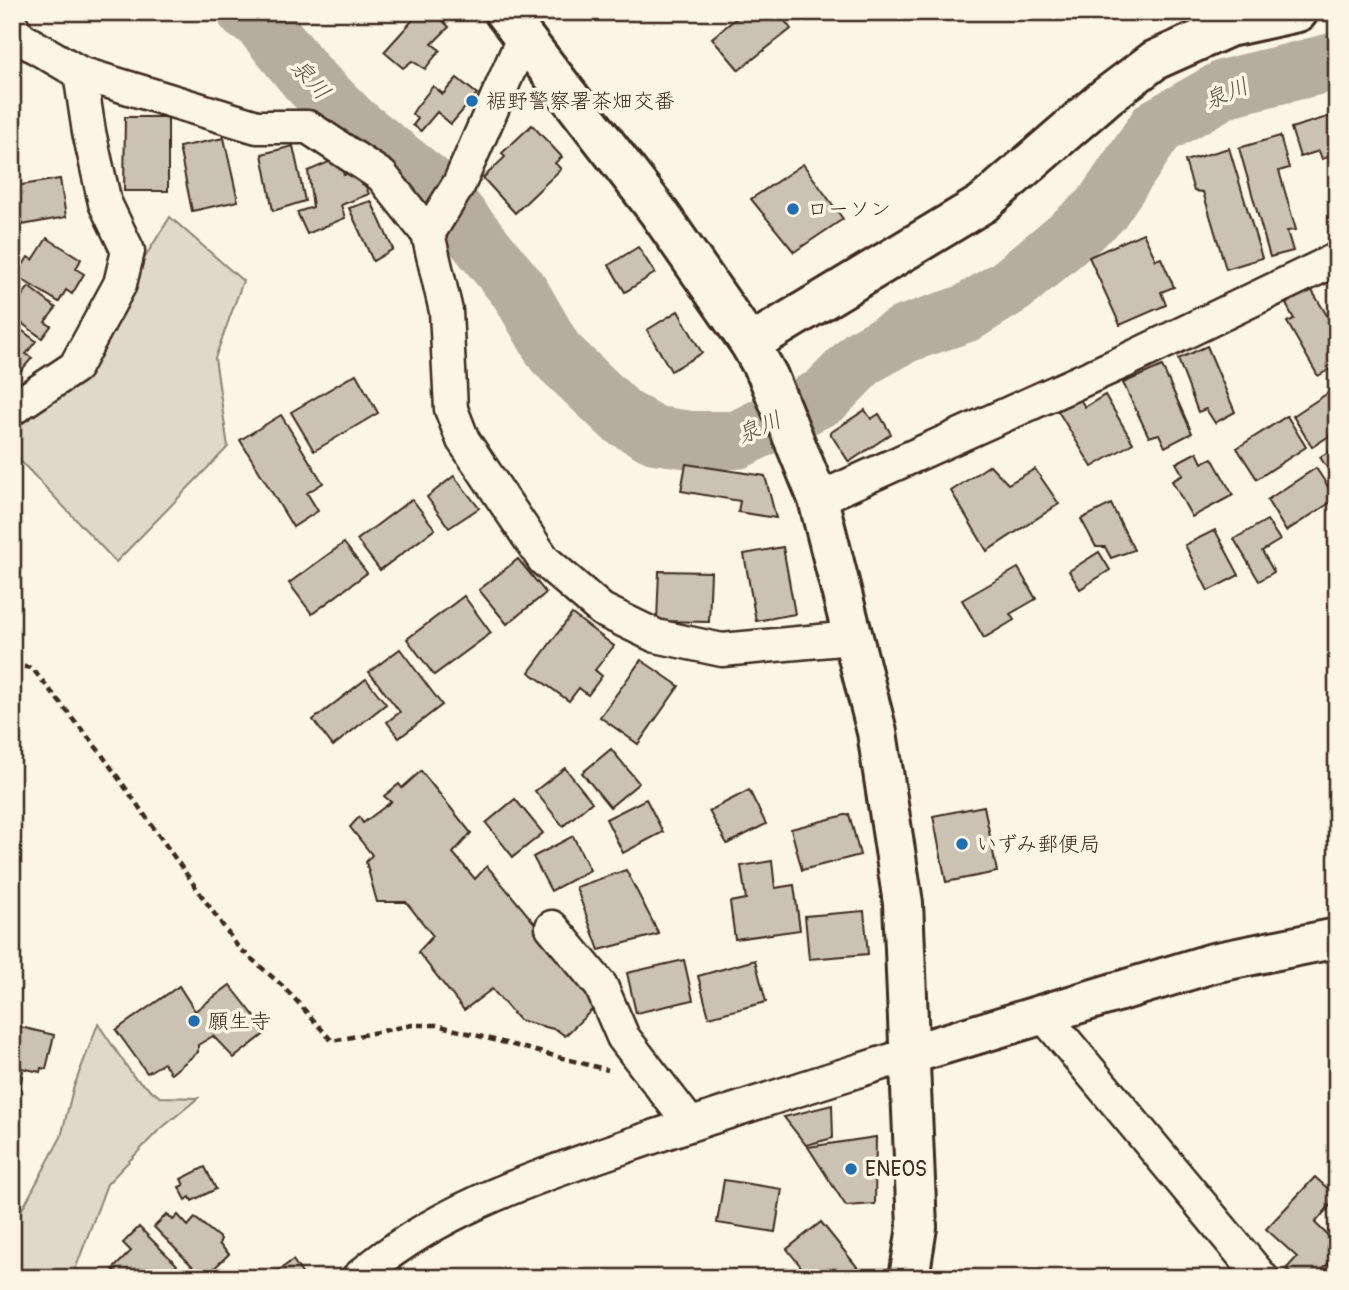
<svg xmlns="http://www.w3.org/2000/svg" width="1349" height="1290" font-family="Pangolin,'Klee One',sans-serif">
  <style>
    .green { fill: #e0d8c8; stroke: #8e8173; stroke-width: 2 }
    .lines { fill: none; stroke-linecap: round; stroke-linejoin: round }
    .river { stroke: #b7ad9e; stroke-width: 58 }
    .building { fill: #ccc2b3; stroke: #3b2a1e; stroke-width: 2 }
    .street-casing { stroke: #3b2a1e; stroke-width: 37 }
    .secondary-casing { stroke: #3b2a1e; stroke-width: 44 }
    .path { stroke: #3b2a1e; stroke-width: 4.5; stroke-dasharray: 7 5; stroke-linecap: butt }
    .street { stroke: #fcf5e5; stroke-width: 32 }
    .secondary { stroke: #fcf5e5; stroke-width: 38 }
    .poi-dot { fill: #1f6fb2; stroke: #fcf5e5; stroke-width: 2.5 }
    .labels { text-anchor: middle; stroke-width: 7; stroke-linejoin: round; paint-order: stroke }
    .poi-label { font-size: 21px; fill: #3b2a1e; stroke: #fcf5e5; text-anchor: start }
    .water-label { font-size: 23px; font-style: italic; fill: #605144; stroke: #fcf5e5 }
  </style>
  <rect width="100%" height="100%" fill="#fcf5e5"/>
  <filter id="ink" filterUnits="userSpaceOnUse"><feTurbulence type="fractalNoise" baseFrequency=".0143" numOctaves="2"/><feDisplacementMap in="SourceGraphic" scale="14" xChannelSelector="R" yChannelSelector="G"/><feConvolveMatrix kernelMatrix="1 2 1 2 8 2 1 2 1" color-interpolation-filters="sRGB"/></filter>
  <g filter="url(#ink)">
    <g class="green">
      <path d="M 170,217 L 243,281 L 215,358 L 228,447 L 116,562 L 12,452 L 12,427 L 68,380 Z"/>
      <path d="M 98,1024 L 134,1077 L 160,1097 L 198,1098 L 157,1132 L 107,1184 L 72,1278 L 12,1278 L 12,1220 L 24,1206 L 61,1137 L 73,1089 Z"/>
    </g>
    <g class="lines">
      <path class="river" d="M 246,12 L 259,19 L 308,79 L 353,124 L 437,190 L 520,292 L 555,353 L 622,417 L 655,435 L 691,440 L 737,440 L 825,396 L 863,357 L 905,334 L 967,313 L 1012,285 L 1100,211 L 1157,127 L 1226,88 L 1337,61"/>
    </g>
    <g class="building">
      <path d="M 420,12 L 434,12 L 449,27 L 432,44 L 440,50 L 425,69 L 412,61 L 403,68 L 384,52 Z"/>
      <path d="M 744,12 L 778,12 L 791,29 L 739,70 L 712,38 Z"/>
      <path d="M 457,78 L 477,94 L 451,124 L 437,112 L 421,131 L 413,125 L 418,119 L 412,114 L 415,109 L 433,86 L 443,94 Z"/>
      <path d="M 1334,115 L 1337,154 L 1322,159 L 1319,151 L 1300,157 L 1291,128 Z"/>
      <path d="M 125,117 L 168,117 L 168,191 L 124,191 Z"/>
      <path d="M 532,125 L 562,157 L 555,163 L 561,169 L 515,213 L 483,178 L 505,157 L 502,153 Z"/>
      <path d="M 1280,136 L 1289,168 L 1279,171 L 1296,230 L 1287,231 L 1293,251 L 1270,257 L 1239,148 Z"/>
      <path d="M 224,138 L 238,201 L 192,211 L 179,147 Z"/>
      <path d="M 293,146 L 305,201 L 273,211 L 262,154 Z"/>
      <path d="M 1229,148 L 1262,258 L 1226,269 L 1203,192 L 1194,191 L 1185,161 Z"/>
      <path d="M 338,158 L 344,175 L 359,170 L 369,194 L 341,205 L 345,218 L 307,234 L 297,212 L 313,207 L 308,171 Z"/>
      <path d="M 803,164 L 843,219 L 794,252 L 751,199 Z"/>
      <path d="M 60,179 L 66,217 L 22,225 L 15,186 Z"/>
      <path d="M 371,201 L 393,249 L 373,261 L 349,208 Z"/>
      <path d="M 1143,233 L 1156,260 L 1161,258 L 1174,287 L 1161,292 L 1166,305 L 1120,325 L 1089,257 Z"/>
      <path d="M 47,238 L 81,259 L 76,269 L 84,274 L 72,294 L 66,290 L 59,302 L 16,276 L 28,257 L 33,260 Z"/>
      <path d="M 638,247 L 655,273 L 625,292 L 609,265 Z"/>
      <path d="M 29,287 L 56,308 L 45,322 L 51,326 L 42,338 L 12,316 L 12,309 Z"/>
      <path d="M 1311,289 L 1337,332 L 1337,365 L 1318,376 L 1287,322 L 1294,319 L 1286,304 Z"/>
      <path d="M 678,311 L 702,353 L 671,371 L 647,330 Z"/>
      <path d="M 12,323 L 36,341 L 26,354 L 32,358 L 20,372 L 12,366 Z"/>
      <path d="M 1207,346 L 1235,412 L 1215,423 L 1206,409 L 1198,412 L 1178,359 Z"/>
      <path d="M 1162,366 L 1192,433 L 1165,447 L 1159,434 L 1149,437 L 1123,383 Z"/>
      <path d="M 356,374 L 378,413 L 314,451 L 291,412 Z"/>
      <path d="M 1337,387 L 1337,431 L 1312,447 L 1293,416 Z"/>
      <path d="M 1105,395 L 1133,443 L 1092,467 L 1058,411 L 1079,398 L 1085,407 Z"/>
      <path d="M 865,410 L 871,419 L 879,414 L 891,434 L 849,462 L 830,433 Z"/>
      <path d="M 281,415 L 323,483 L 307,493 L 318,511 L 293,527 L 240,440 Z"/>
      <path d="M 1287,416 L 1306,447 L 1257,479 L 1237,448 Z"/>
      <path d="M 1337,446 L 1337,483 L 1320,457 Z"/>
      <path d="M 1197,452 L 1202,463 L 1212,458 L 1233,495 L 1192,517 L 1172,481 L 1183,475 L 1176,463 Z"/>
      <path d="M 686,464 L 765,476 L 776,518 L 738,512 L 740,501 L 681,491 Z"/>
      <path d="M 990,465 L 1008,484 L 1035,469 L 1059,504 L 987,551 L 951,491 Z"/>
      <path d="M 1316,468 L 1336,499 L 1286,531 L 1267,500 Z"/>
      <path d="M 454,476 L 479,508 L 449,528 L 427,497 Z"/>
      <path d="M 412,499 L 435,529 L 380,570 L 357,540 Z"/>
      <path d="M 1111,504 L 1134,550 L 1111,558 L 1105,547 L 1096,547 L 1081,519 Z"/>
      <path d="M 1267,520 L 1280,540 L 1262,551 L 1274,572 L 1259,581 L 1234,539 Z"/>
      <path d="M 1215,530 L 1239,575 L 1208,591 L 1185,545 Z"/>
      <path d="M 344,543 L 367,573 L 312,614 L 289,583 Z"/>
      <path d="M 783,547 L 795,614 L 756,621 L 744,554 Z"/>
      <path d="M 1099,552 L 1110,570 L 1080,589 L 1069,571 Z"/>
      <path d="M 518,559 L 546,593 L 507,624 L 479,590 Z"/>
      <path d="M 1018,568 L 1036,599 L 1010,614 L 1014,620 L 984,638 L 962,600 Z"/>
      <path d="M 659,571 L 711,572 L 709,622 L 657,621 Z"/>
      <path d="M 464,596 L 491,633 L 434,675 L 407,639 Z"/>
      <path d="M 572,614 L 614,646 L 595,670 L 602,676 L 588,695 L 579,688 L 569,701 L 529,672 Z"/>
      <path d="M 400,649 L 442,705 L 399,738 L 387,722 L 400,712 L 369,672 Z"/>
      <path d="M 641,660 L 679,686 L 638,744 L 600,717 Z"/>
      <path d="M 366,679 L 386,704 L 333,746 L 313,720 Z"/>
      <path d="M 611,749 L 639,783 L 610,807 L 582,773 Z"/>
      <path d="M 565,768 L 592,802 L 563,826 L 535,791 Z"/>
      <path d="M 421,771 L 471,833 L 453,853 L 475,879 L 487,866 L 600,1002 L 565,1036 L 557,1030 L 519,1020 L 492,989 L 464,1010 L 418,952 L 433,936 L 406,902 L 377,902 L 366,862 L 372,855 L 350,827 L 359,817 L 363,823 L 391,802 L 384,796 L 399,784 L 402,788 Z"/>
      <path d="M 749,790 L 766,824 L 727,844 L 709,811 Z"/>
      <path d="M 515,799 L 543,833 L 513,857 L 486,823 Z"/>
      <path d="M 646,799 L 663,832 L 623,853 L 606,819 Z"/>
      <path d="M 984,806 L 997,872 L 946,882 L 933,816 Z"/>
      <path d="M 849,814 L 860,855 L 802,870 L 791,829 Z"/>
      <path d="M 573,836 L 590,870 L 551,891 L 533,857 Z"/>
      <path d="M 772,861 L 775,888 L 794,885 L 800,930 L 735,939 L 730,902 L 746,899 L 741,866 Z"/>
      <path d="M 626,870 L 659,934 L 599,950 L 576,887 Z"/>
      <path d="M 864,911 L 868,954 L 809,959 L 805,916 Z"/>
      <path d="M 684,960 L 693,1000 L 636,1013 L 627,973 Z"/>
      <path d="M 755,960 L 766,1002 L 709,1017 L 698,976 Z"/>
      <path d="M 230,985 L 267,1032 L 234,1058 L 213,1036 L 198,1045 L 198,1052 L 171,1074 L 164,1063 L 147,1073 L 116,1030 L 179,986 L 195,1011 Z"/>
      <path d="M 12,1025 L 54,1035 L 46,1069 L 41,1068 L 40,1072 L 12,1066 Z"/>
      <path d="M 12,1069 L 23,1071 L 17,1107 L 12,1106 Z"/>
      <path d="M 832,1105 L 833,1138 L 806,1145 L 784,1117 Z"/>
      <path d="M 876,1137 L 875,1204 L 846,1206 L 808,1147 Z"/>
      <path d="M 205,1167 L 216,1189 L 192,1201 L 190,1197 L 186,1200 L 179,1187 L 184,1185 L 181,1179 Z"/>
      <path d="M 1315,1177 L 1337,1197 L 1315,1223 L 1337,1244 L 1337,1254 L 1315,1278 L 1296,1278 L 1286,1269 L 1297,1257 L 1266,1229 Z"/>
      <path d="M 724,1180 L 782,1189 L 775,1232 L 717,1223 Z"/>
      <path d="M 167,1214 L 173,1220 L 178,1215 L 188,1226 L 195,1218 L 221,1239 L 219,1244 L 229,1254 L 204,1278 L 154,1227 Z"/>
      <path d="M 821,1222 L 866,1278 L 810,1278 L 787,1249 Z"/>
      <path d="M 139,1227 L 177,1265 L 164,1278 L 121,1278 L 113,1269 L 131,1251 L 123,1243 Z"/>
      <path d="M 293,1260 L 305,1278 L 281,1278 L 278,1271 Z"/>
    </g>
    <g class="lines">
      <defs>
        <g id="street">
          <path d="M 12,26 L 20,38 L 80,73 L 257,127 L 308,127 L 382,176 L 428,234 L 446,311 L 451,409 L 463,440 L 544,560 L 602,610 L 656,636 L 722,650 L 852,638"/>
          <path d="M 428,234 L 459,184 L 524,36"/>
          <path d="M 12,409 L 75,367 L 120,284 L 128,251 L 105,203 L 89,132 L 80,73"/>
          <path d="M 818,499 L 1123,362 L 1337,259"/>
          <path d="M 552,927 L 601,986 L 623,1037 L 690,1124"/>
          <path d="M 1041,1012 L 1262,1278"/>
          <path d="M 358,1278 C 434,1211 531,1179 624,1147 C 718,1114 813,1085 908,1055"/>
        </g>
        <g id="secondary">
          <path d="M 504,12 L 657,210 L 750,344 L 768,376 L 818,499 L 877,732 L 903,903 L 917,1227 L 909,1278"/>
          <path d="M 750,344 L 982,204 L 1107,96 L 1155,60 L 1229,27 L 1298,12"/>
          <path d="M 908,1055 L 1213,963 L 1337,938"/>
        </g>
      </defs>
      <use href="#street" class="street-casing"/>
      <use href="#secondary" class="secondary-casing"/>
      <path class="path" d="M 12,665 L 32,668 L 100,752 L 238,947 L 286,989 L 332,1041 L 412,1025 L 437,1025 L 608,1070"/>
      <use href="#street" class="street"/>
      <use href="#secondary" class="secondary"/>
    </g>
  </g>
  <g class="poi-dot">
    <circle cx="472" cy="101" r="7"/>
    <circle cx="793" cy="209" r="7"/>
    <circle cx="962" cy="844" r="7"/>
    <circle cx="194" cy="1021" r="7"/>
    <circle cx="851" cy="1169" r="7"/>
  </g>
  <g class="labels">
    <g class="poi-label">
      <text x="486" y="108">裾野警察署茶畑交番</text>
      <text x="807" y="216">ローソン</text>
      <text x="976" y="851">いずみ郵便局</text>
      <text x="208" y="1028">願生寺</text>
      <text x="865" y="1176">ENEOS</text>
    </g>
    <g class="water-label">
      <text transform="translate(311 79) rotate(48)" y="8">泉川</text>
      <text transform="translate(1226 93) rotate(-22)" y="8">泉川</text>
      <text transform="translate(759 427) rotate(-23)" y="8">泉川</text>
    </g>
  </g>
  <rect width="1349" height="1290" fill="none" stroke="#fcf5e5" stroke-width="42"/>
  <rect x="21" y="21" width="1307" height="1248" fill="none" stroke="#3b2a1e" stroke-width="2.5" filter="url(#ink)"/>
</svg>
